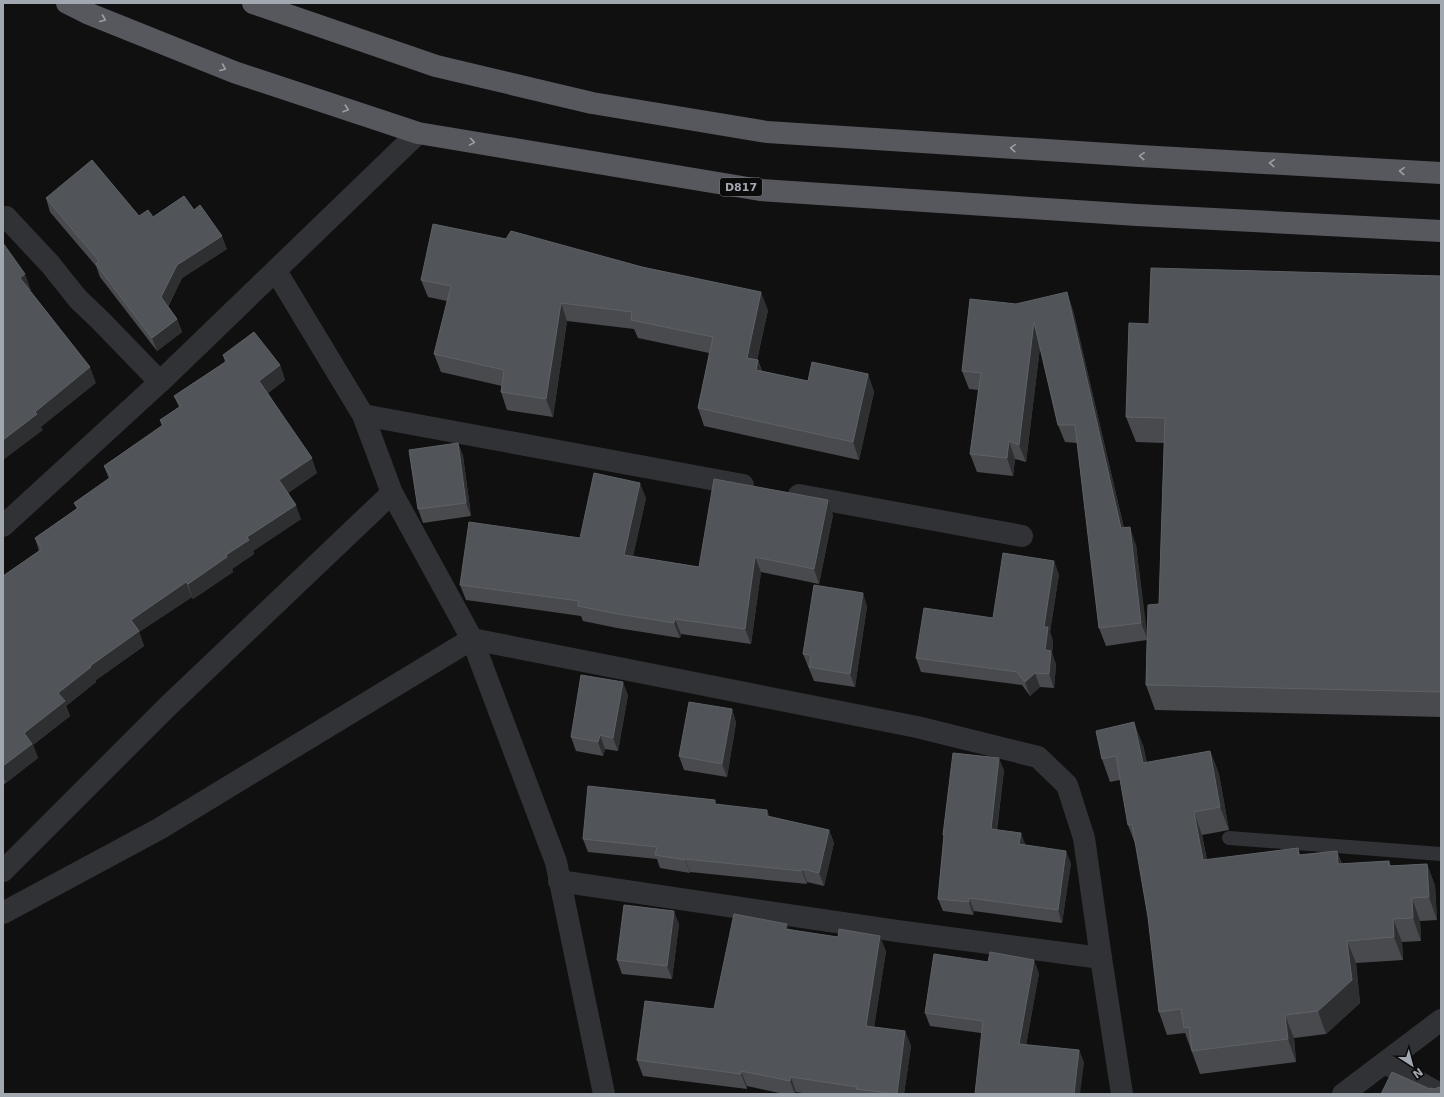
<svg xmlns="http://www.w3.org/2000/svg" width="1444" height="1097" font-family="'DejaVu Sans',sans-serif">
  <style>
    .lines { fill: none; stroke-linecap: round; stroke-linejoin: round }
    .service { stroke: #313235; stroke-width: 14 }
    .minor { stroke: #313235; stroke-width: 22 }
    .trunk { stroke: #56585d; stroke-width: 22 }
    .wall { fill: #484a4d }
    .shaded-wall { fill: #2d2f31 }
    .building { fill: #515458; stroke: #5e6166 }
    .oneway { stroke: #9aa0a8 }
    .labels { text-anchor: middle; stroke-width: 3; stroke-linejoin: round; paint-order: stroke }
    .shield { fill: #0b0b0c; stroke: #75797f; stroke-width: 1 }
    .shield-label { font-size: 11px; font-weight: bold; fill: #a2a8b0 }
  </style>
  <rect width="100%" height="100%" fill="#101011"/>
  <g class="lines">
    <path class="service" d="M 1229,838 L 1441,854"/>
    <g class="minor">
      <path d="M 3,220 L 6,217 L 50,264 L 78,299 L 100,320 L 160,382"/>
      <path d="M 276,271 L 363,415 L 392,493 L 472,639 L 556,862 L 604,1094"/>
      <path d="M 363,415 L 743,485"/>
      <path d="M 799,495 L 1022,536"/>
      <path d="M 3,526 L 160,382 L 418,133"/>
      <path d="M 3,871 L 167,707 L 392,493"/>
      <path d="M 559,881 L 897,931 L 1101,958"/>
      <path d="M 3,913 L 159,829 L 472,639 L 917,727 L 1038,757 L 1067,785 L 1084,838 L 1101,958 L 1122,1094"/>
      <path d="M 1385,1063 L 1440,1094"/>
      <path d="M 1343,1094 L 1441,1020"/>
    </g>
    <g class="trunk">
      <path d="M 67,3 L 87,13 L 234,72 L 418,133 L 760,190 L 1137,215 L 1441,231"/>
      <path d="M 253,3 L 436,66 L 592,103 L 767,132 L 1140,156 L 1441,173"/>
    </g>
  </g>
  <g class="wall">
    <path d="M 46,198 L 139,216 L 153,217 L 194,210 L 227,249 L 182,278 L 168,307 L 177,319 L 182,332 L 157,351 L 100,277 L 96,266 L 50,212 Z"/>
    <path d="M 1441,276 L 1441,717 L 1155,710 L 1146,685 L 1147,640 L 1106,646 L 1099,628 L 1077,443 L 1065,442 L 1058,425 L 1040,347 L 1026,462 L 1015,459 L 1013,476 L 977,472 L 970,454 L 978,390 L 969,389 L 962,371 L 1073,310 L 1124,528 L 1136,545 L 1147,639 L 1159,604 L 1164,443 L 1136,442 L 1126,417 L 1149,324 Z"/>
    <path d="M 421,280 L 768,310 L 757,360 L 758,360 L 762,371 L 808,381 L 868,374 L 874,392 L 859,460 L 704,426 L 698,408 L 709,353 L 638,338 L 634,329 L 567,321 L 553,417 L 507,410 L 501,392 L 502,386 L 441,372 L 434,354 L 447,301 L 428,297 Z"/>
    <path d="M 223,355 L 280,365 L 285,380 L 268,393 L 317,473 L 288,493 L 301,519 L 253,551 L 254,554 L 232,569 L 233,572 L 193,599 L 192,597 L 139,632 L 144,646 L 96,680 L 96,682 L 66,706 L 70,716 L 33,745 L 38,758 L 3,785 L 3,576 L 39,551 L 35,538 L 77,509 L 74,503 L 109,479 L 104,466 L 162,426 L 160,420 L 179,407 L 174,396 L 225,362 Z"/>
    <path d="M 458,443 L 463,456 L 471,516 L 423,523 L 418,509 Z"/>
    <path d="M 646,498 L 633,556 L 699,567 L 833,515 L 819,584 L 761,572 L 751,644 L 681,634 L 680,638 L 617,628 L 583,621 L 581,616 L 466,600 L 460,585 L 580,538 Z"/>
    <path d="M 1059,574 L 1050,632 L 1053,641 L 1052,653 L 1056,665 L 1054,688 L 1040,687 L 1030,696 L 1022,685 L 921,672 L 916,658 L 993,618 Z"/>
    <path d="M 867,606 L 855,687 L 814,681 L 803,654 Z"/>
    <path d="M 628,695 L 618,751 L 605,749 L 603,756 L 576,751 L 571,737 Z"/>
    <path d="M 732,709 L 736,723 L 727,777 L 684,770 L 679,756 Z"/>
    <path d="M 1143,745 L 1147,763 L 1210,751 L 1219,774 L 1229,830 L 1202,835 L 1207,860 L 1298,848 L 1300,855 L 1337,851 L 1342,864 L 1389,861 L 1391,866 L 1427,864 L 1435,886 L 1437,920 L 1420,921 L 1421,941 L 1402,942 L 1403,960 L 1356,963 L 1360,1003 L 1326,1034 L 1294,1038 L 1296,1062 L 1200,1074 L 1185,1033 L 1167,1035 L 1159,1012 L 1148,917 L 1136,846 L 1128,825 L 1120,780 L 1110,782 L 1102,759 Z"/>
    <path d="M 1004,770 L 997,830 L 1025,845 L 1071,863 L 1062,923 L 974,911 L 973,915 L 943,911 L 938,899 L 944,838 L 943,835 Z"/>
    <path d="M 717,804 L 770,817 L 829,830 L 834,843 L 824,886 L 807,882 L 807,884 L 690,872 L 690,873 L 660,868 L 657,859 L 588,852 L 583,839 Z"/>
    <path d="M 679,924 L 672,979 L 622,974 L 617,960 Z"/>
    <path d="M 789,929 L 886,951 L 874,1027 L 905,1031 L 911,1046 L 904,1094 L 809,1094 L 796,1092 L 796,1094 L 784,1094 L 747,1086 L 747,1089 L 643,1076 L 637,1060 L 714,1009 Z"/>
    <path d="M 1039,973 L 1026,1045 L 1079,1050 L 1084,1063 L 981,1033 L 930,1026 L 925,1013 Z"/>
  </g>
  <g class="shaded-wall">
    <path d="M 222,236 L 227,249 L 182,278 L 166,310 L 161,297 L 177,265 Z"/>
    <path d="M 25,274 L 31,290 L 26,294 L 20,278 Z"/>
    <path d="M 761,292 L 768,310 L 753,376 L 747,358 Z"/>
    <path d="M 1067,292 L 1073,310 L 1128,546 L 1121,528 Z"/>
    <path d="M 561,303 L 567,321 L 553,417 L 546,399 Z"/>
    <path d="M 177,319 L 182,332 L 157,351 L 152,338 Z"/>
    <path d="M 1034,322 L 1041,340 L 1026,462 L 1019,445 Z"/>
    <path d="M 758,360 L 764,378 L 756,370 Z"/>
    <path d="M 280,365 L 285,380 L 264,396 L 259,381 Z"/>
    <path d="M 90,367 L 96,383 L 41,427 L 43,430 L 3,460 L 3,440 L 35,412 Z"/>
    <path d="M 868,374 L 874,392 L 859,460 L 853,442 Z"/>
    <path d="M 1009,441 L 1015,459 L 1013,476 L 1007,458 Z"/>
    <path d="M 458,443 L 463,456 L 471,516 L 466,503 Z"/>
    <path d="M 312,458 L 317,473 L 285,495 L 279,480 Z"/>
    <path d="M 640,483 L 646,498 L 630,570 L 624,555 Z"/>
    <path d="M 828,500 L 833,515 L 819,584 L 814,569 Z"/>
    <path d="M 296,505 L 301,519 L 253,551 L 254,554 L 232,569 L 233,572 L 193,599 L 188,584 L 226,555 L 247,537 Z"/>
    <path d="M 1130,527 L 1136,545 L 1148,640 L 1141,623 Z"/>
    <path d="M 755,557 L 761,572 L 751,644 L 745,629 Z"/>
    <path d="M 1054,561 L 1059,574 L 1050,632 L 1053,641 L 1052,653 L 1056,665 L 1054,688 L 1049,674 L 1045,650 L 1044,627 Z"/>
    <path d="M 186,582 L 192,597 L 139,632 L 144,646 L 96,680 L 96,682 L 66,706 L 70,716 L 33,745 L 38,758 L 6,783 L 3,776 L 3,766 L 24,733 L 58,693 L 131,620 Z"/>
    <path d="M 863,593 L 867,606 L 855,687 L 850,674 Z"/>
    <path d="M 675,619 L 681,634 L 680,638 L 674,623 Z"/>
    <path d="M 1035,673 L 1040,687 L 1030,696 L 1025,682 Z"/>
    <path d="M 623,682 L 628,695 L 618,751 L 613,738 Z"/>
    <path d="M 732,709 L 736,723 L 727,777 L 722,764 Z"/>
    <path d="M 1134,722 L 1143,745 L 1152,786 L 1143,763 Z"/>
    <path d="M 600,735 L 605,749 L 603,756 L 598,742 Z"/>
    <path d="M 1210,751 L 1219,774 L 1229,830 L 1220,807 Z"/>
    <path d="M 999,758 L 1004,770 L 995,842 L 991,829 Z"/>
    <path d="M 767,810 L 772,822 L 767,816 Z"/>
    <path d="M 1194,812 L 1202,835 L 1211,883 L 1203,860 Z"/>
    <path d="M 829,830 L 834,843 L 824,886 L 819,873 Z"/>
    <path d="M 1021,833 L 1026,846 L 1019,844 Z"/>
    <path d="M 1066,851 L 1071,863 L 1062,923 L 1058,910 Z"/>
    <path d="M 1337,851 L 1345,874 L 1338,864 Z"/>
    <path d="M 685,859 L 690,872 L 690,873 L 685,860 Z"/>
    <path d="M 1427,864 L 1435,886 L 1437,920 L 1429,897 Z"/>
    <path d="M 802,869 L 807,882 L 807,884 L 802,871 Z"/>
    <path d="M 969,898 L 974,911 L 973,915 L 969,902 Z"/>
    <path d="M 1412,898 L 1420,921 L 1421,941 L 1413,918 Z"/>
    <path d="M 674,911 L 679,924 L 672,979 L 667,966 Z"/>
    <path d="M 1393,919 L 1402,942 L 1403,960 L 1394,937 Z"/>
    <path d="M 787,924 L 792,940 L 785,929 Z"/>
    <path d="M 880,936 L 886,951 L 872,1041 L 866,1026 Z"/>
    <path d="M 1347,941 L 1356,963 L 1360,1003 L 1326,1034 L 1318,1011 Z"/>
    <path d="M 1034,960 L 1039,973 L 1024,1057 L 1019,1044 Z"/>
    <path d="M 1285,1015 L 1294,1038 L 1296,1062 L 1288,1039 Z"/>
    <path d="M 905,1031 L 911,1046 L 904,1094 L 897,1094 Z"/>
    <path d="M 1079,1050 L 1084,1063 L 1080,1094 L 1074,1094 Z"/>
    <path d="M 741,1071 L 747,1086 L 747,1089 L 741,1074 Z"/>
    <path d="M 791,1077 L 796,1092 L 796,1094 L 795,1094 L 790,1081 Z"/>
  </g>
  <g class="building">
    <path d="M 92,160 L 139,216 L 148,210 L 153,217 L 184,196 L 194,210 L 200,205 L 222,236 L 177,265 L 161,297 L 177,319 L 152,338 L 96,264 L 99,261 L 46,198 Z"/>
    <path d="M 433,224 L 506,239 L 511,231 L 642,267 L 761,292 L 747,358 L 758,360 L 756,370 L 808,381 L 812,362 L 868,374 L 853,442 L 698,408 L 713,337 L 631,320 L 632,312 L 561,303 L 546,399 L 501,392 L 504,370 L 434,354 L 451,286 L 421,280 Z"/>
    <path d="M 3,243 L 25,274 L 20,278 L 90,367 L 35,412 L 37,414 L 3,440 Z"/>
    <path d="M 1151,268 L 1441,276 L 1441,692 L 1146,685 L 1148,605 L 1159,604 L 1165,418 L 1126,417 L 1129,323 L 1149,324 Z"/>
    <path d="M 1067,292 L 1121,528 L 1130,527 L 1141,623 L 1099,628 L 1075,425 L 1058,425 L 1034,322 L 1019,445 L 1009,441 L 1007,458 L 970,454 L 981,373 L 962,371 L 970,299 L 1016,304 Z"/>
    <path d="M 254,332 L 280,365 L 259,381 L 312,458 L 279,480 L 296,505 L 247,537 L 249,540 L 226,555 L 227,557 L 188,584 L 186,582 L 131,620 L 139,631 L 90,666 L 91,667 L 58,693 L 65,701 L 24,733 L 32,744 L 3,766 L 3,576 L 42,549 L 35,538 L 78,508 L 74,503 L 111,477 L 104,466 L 163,425 L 160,420 L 181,406 L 174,396 L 227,361 L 223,355 Z"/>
    <path d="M 458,443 L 466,503 L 418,509 L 409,450 Z"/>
    <path d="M 594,473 L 640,483 L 624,555 L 699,567 L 714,479 L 828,500 L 814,569 L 755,557 L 745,629 L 675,619 L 674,623 L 612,613 L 578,606 L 579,601 L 460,585 L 469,522 L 580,538 Z"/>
    <path d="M 1003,553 L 1054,561 L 1044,627 L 1048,627 L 1045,650 L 1051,651 L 1049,674 L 1035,673 L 1025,682 L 1017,672 L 916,658 L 924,608 L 993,618 Z"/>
    <path d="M 814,585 L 863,593 L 850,674 L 809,667 L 811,655 L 803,654 Z"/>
    <path d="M 581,675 L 623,682 L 613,738 L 600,735 L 598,742 L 571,737 Z"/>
    <path d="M 689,702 L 732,709 L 722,764 L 679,756 Z"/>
    <path d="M 1134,722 L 1143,763 L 1210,751 L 1220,807 L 1194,812 L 1203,860 L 1298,848 L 1299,855 L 1337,851 L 1338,864 L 1389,861 L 1389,866 L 1427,864 L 1429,897 L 1412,898 L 1413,918 L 1393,919 L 1394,937 L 1347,941 L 1352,980 L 1318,1011 L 1285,1015 L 1288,1039 L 1192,1051 L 1189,1027 L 1184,1028 L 1181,1009 L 1159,1012 L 1148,917 L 1132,824 L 1128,825 L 1116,756 L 1102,759 L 1096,731 Z"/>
    <path d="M 953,753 L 999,758 L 991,829 L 1021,833 L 1019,844 L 1066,851 L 1058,910 L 969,898 L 969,902 L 938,899 L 944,835 L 943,835 Z"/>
    <path d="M 588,786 L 715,800 L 715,804 L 767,810 L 767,816 L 829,830 L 819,873 L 802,869 L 802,871 L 685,859 L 685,860 L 655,855 L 657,847 L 583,839 Z"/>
    <path d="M 624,905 L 674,911 L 667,966 L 617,960 Z"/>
    <path d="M 734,914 L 787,924 L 785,929 L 838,937 L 839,929 L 880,936 L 866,1026 L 905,1031 L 897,1094 L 856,1089 L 857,1087 L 791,1077 L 790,1081 L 741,1071 L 741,1074 L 637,1060 L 645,1001 L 714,1009 Z"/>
    <path d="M 990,952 L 1034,960 L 1019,1044 L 1079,1050 L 1074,1094 L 975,1094 L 983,1021 L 925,1013 L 934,954 L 988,962 Z"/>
    <path d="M 1392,1072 L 1430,1089 L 1430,1088 L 1434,1089 L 1440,1087 L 1441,1086 L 1441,1094 L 1381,1094 Z"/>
  </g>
  <defs><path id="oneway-chevron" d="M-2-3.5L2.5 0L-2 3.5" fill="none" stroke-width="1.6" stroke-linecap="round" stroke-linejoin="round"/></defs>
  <g class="oneway">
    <use href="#oneway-chevron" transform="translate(103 19) rotate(22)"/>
    <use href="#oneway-chevron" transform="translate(223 68) rotate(22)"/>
    <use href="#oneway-chevron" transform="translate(346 109) rotate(18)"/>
    <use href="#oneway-chevron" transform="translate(472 142) rotate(9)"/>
    <use href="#oneway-chevron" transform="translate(1013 148) rotate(-176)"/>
    <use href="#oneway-chevron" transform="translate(1142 156) rotate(-177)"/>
    <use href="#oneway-chevron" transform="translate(1272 163) rotate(-177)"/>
    <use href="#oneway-chevron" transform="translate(1402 171) rotate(-177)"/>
  </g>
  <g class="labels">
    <rect class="shield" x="720" y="178" width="42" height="18" rx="3"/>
    <g class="shield-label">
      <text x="741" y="191">D817</text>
    </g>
  </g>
  <rect width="1444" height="1097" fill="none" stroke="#a2a8b0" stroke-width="8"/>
  <g transform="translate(1412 1065) rotate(144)" stroke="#0b0b0c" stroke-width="3" paint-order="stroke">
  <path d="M0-3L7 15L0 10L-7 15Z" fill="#a2a8b0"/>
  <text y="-6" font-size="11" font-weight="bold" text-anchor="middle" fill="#a2a8b0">N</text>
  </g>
</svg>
